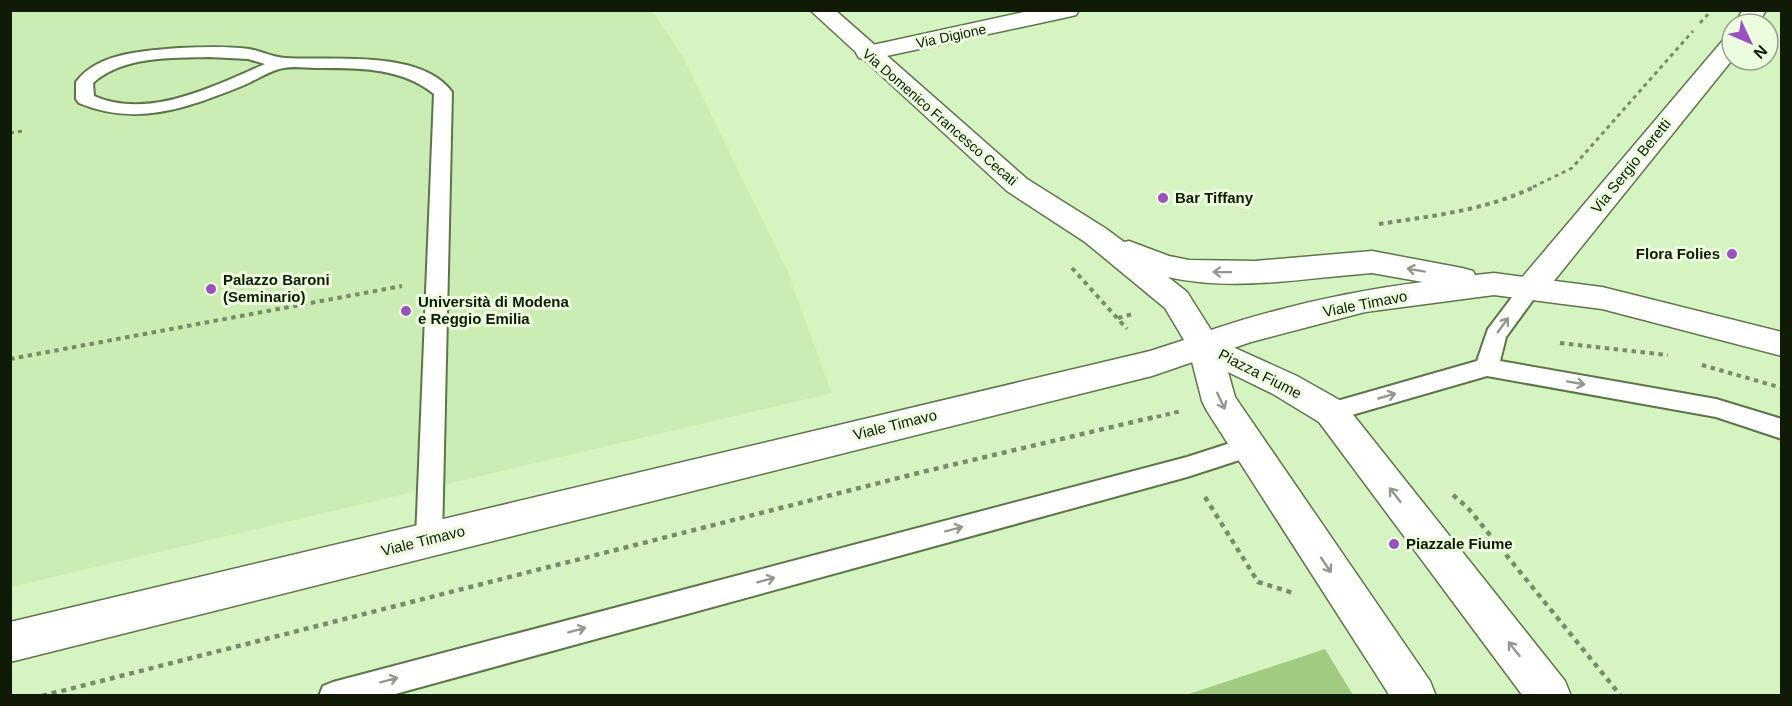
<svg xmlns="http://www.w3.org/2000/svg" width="1792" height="706" font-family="Helvetica,sans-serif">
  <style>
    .built { fill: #cbecb2 }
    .green { fill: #a2cb82 }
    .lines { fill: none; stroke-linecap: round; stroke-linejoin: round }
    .lane-casing { stroke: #5c7648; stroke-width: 4 }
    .street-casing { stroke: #5c7648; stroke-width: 3 }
    .secondary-casing { stroke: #5c7648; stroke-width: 3 }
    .path-far2 { stroke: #788c69; stroke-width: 3; stroke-dasharray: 4 4; stroke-linecap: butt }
    .path-far1 { stroke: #788c69; stroke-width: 4; stroke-dasharray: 4.5 4.5; stroke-linecap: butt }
    .path { stroke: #788c69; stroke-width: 4.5; stroke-dasharray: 5 5; stroke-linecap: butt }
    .lane { fill: #fff; fill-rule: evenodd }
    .street { fill: #fff; fill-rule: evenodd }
    .secondary { fill: #fff; fill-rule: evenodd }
    .oneway { stroke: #93988f }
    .poi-dot { fill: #9c51c3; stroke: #ebfdde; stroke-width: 2 }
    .labels { text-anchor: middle; stroke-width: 6; stroke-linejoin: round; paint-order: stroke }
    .far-street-label { font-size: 14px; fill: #101a07; stroke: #ebfdde }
    .street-label { font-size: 15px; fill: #101a07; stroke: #ebfdde }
    .poi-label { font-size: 15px; font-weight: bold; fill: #101a07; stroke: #ebfdde; text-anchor: start }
  </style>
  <rect width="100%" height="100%" fill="#d6f4c1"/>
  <path class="built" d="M 10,11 L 652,11 L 684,59 L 786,268 L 832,393 L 11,587 Z"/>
  <path class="green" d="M 1325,649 L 1353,695 L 1186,695 Z"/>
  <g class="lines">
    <defs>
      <g id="lane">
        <path d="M 179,48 C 202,47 226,46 249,49 C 261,51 272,57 285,58 C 331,61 421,49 452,92 L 442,539 L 438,547 L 429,551 L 420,547 L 416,539 L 434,94 C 401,67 357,68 316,68 C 306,68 294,66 284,68 C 270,70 255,81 242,86 C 187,108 136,127 79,103 L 76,99 L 76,82 C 98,52 145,51 179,48 ZM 209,57 L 248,59 L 265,64 C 214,86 149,120 94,96 L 93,83 C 122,56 171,58 209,57 Z"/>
        <path d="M 1530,281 L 1538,284 L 1541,289 L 1506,337 L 1500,361 L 1716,399 L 1782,419 L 1782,439 L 1716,417 L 1487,376 L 1331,421 L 1323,419 L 1319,412 L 1323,405 L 1477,361 L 1488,329 L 1522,284 Z"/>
        <path d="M 1249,437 L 1258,440 L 1261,447 L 1258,454 L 1187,477 L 388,696 L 319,696 L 323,686 L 333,682 L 1187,457 Z"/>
      </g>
      <g id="street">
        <path d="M 1033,10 L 1079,10 L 1076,15 L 1068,17 L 868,60 L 859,58 L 856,53 L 859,48 L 868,46 Z"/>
        <path d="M 1743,10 L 1766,10 L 1758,24 L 1734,24 Z"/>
        <path d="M 1732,37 L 1732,60 L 1541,297 L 1530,300 L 1519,297 L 1514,289 L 1519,281 L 1724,39 Z"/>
        <path d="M 1204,334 L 1297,376 L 1343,402 L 1565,681 L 1571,696 L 1523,696 L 1319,422 L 1273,394 L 1228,372 L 1235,397 L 1430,681 L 1436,696 L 1390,696 L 1207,411 L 1202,401 L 1188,346 L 1192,337 Z"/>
      </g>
      <path id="secondary" d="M 810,10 L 835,10 L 1027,179 L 1105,228 L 1124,242 L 1129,241 L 1169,256 L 1189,260 L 1255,261 L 1372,251 L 1462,268 L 1473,271 L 1475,275 L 1494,273 L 1602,287 L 1782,332 L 1782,356 L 1602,309 L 1494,295 L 1365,312 L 1251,342 L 1152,376 L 10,662 L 10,622 L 1150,351 L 1184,340 L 1165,308 L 1085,242 L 1007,191 ZM 1372,273 L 1423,282 C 1351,291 1280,307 1211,330 L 1187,292 L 1168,277 C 1234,292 1306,278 1372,273 Z"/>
    </defs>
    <use href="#lane" class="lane-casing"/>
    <use href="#street" class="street-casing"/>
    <use href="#secondary" class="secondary-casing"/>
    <g class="path-far2">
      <path d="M 1700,23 L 1711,11"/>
      <path d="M 10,133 L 23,131"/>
      <path d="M 1533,187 L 1572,168 L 1693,31"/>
    </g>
    <g class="path-far1">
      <path d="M 1379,224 C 1432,216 1488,210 1536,186"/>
      <path d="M 1072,268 L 1127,329"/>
      <path d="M 1118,318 L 1133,314"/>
      <path d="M 1560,343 L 1668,355"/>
      <path d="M 10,359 L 402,286"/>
      <path d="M 1702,365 L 1782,388"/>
      <path d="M 1148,419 L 1181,411"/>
    </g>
    <g class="path">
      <path d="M 1453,495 L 1468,508 L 1621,696"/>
      <path d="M 1205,497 L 1258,582 L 1293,593"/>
      <path d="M 42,696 L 922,472 L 1154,417"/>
    </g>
    <use href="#lane" class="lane"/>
    <use href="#street" class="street"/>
    <use href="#secondary" class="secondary"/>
  </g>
  <defs><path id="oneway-shaft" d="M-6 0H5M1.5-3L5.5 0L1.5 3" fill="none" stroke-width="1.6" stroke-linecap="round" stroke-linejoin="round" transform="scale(1.5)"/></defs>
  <g class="oneway">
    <use href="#oneway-shaft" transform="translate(1416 270) rotate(-170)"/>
    <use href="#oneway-shaft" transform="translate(1222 272) rotate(-179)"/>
    <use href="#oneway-shaft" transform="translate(1503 325) rotate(-54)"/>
    <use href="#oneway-shaft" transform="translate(1576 383) rotate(10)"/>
    <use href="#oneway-shaft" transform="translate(1387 396) rotate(-16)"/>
    <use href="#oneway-shaft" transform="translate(1221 401) rotate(65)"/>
    <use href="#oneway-shaft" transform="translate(1395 495) rotate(-128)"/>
    <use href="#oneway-shaft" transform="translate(954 529) rotate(-15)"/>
    <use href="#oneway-shaft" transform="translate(1326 565) rotate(56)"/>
    <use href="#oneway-shaft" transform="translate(766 580) rotate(-15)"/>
    <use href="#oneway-shaft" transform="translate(577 630) rotate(-15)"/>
    <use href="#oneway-shaft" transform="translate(1514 649) rotate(-128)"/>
    <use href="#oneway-shaft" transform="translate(389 680) rotate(-15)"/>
  </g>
  <g class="poi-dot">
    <circle cx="1163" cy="198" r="6"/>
    <circle cx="1732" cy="254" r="6"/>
    <circle cx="211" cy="289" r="6"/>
    <circle cx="406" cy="311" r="6"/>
    <circle cx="1394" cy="544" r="6"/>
  </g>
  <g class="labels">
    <g class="far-street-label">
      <text transform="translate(951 36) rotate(-12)" y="5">Via Digione</text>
      <text transform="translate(940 117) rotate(41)" y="5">Via Domenico Francesco Cecati</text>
    </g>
    <g class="street-label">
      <text transform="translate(1631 166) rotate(-51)" y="5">Via Sergio Beretti</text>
      <text transform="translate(1365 304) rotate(-11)" y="5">Viale Timavo</text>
      <text transform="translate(1260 374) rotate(27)" y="5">Piazza Fiume</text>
      <text transform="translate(895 425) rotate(-14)" y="5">Viale Timavo</text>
      <text transform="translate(423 541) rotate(-14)" y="5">Viale Timavo</text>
    </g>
    <g class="poi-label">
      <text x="1175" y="203">Bar Tiffany</text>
      <text x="1720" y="259" text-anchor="end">Flora Folies</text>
      <text x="223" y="285">Palazzo Baroni<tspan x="223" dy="17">(Seminario)</tspan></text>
      <text x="418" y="307">Università di Modena<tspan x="418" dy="17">e Reggio Emilia</tspan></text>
      <text x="1406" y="549">Piazzale Fiume</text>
    </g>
  </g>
  <rect width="1792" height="706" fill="none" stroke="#101a07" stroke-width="24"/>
  <g transform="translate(1750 42) rotate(134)"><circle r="28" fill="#ebfdde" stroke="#93a288" stroke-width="1.5"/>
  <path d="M0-4.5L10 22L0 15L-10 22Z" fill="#9c51c3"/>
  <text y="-9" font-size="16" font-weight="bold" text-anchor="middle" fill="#101a07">N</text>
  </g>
</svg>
